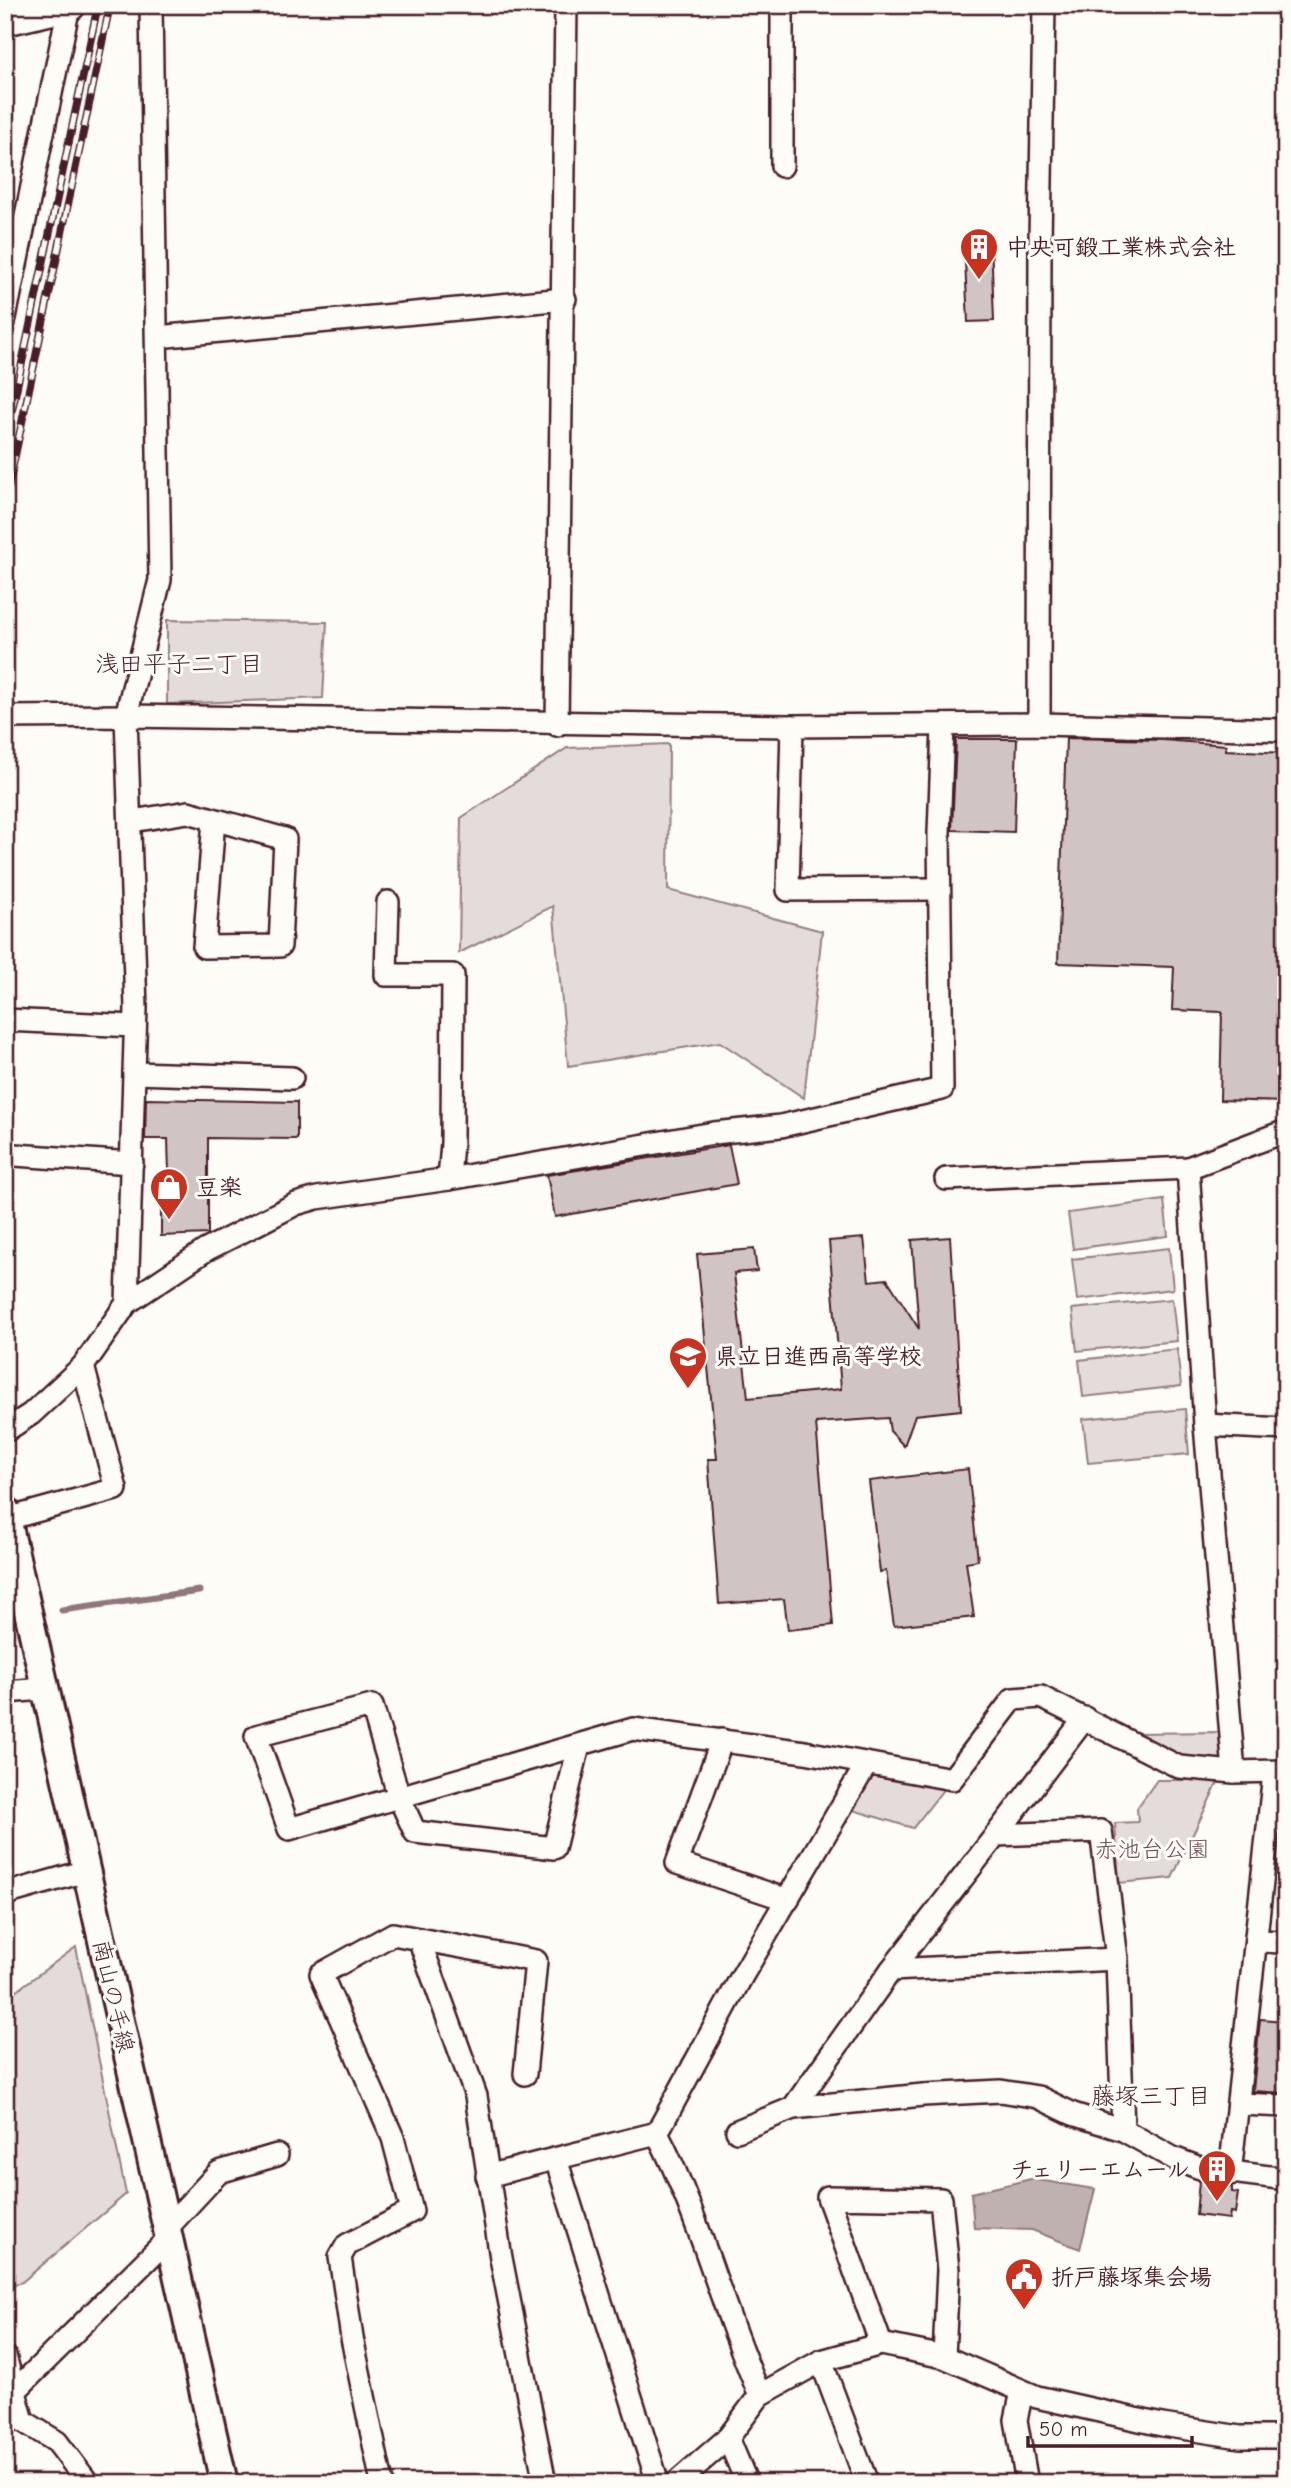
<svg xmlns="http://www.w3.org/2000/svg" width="1291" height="2488" font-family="'Comic Neue','Klee One',sans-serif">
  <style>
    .green { fill: #e3dcda; stroke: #967e82; stroke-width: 2 }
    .water { fill: #c0b1b1; stroke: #91777b; stroke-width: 2 }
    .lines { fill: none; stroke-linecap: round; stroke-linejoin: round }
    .stream { stroke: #91777b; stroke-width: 7 }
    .building { fill: #d0c5c4; stroke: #4a1f2b; stroke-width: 2 }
    .minor-casing { stroke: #4a1f2b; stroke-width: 26 }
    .tertiary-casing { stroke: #4a1f2b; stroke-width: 32 }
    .secondary-casing { stroke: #4a1f2b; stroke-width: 35 }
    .minor { stroke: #fdfcf7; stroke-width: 21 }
    .tertiary { stroke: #fdfcf7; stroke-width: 26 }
    .secondary { stroke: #fdfcf7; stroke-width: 30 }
    .rail-casing { stroke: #4a1f2b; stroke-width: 8 }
    .rail { stroke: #fdfcf7; stroke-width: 5; stroke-dasharray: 16; stroke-linecap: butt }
    .labels { text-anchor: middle; stroke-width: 6; stroke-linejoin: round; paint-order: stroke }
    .poi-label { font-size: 23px; font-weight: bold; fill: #4a1f2b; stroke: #fdfcf7; text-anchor: start }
    .park-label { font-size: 23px; fill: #704e57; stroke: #fdfcf7 }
    .street-label { font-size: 23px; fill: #4a1f2b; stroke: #fdfcf7 }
    .neighbourhood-label { font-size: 24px; fill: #4a1f2b; stroke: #fdfcf7 }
  </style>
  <rect width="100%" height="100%" fill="#fdfcf7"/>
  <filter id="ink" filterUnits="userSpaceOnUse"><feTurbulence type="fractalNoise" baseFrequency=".0143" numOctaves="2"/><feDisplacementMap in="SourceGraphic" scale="14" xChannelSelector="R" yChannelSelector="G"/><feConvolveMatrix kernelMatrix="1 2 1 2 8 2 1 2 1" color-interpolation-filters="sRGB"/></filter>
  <g filter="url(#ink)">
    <g class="green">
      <path d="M 167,620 L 327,622 L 323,698 L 167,704 Z"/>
      <path d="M 669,744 L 668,890 L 822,931 L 804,1098 L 720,1042 L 568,1066 L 553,906 L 459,953 L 461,818 L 567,748 Z"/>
      <path d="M 1164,1200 L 1168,1236 L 1073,1249 L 1068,1213 Z"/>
      <path d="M 1169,1248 L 1173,1289 L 1077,1300 L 1072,1259 Z"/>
      <path d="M 1172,1299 L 1177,1341 L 1077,1351 L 1072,1309 Z"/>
      <path d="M 1177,1349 L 1181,1386 L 1083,1397 L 1079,1360 Z"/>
      <path d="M 1185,1409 L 1189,1454 L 1088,1463 L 1083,1419 Z"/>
      <path d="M 1221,1732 L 1225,1762 L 1183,1759 L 1134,1733 Z"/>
      <path d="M 868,1769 L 949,1782 L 913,1828 L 846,1808 Z"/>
      <path d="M 1157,1780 L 1219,1780 L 1172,1878 L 1119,1883 L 1115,1823 L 1138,1822 L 1137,1808 Z"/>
      <path d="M 76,1947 L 126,2194 L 22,2282 L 5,2287 L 5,1999 Z"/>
    </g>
    <path class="water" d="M 1031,2179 L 1095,2189 L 1080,2249 L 1032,2230 L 974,2228 L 971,2193 Z"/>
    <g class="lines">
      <path class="stream" d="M 62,1610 L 199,1591"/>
    </g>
    <g class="building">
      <path d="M 991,240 L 994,321 L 968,322 L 964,241 Z"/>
      <path d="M 1066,738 L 1163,740 L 1226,745 L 1226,750 L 1286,753 L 1284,1102 L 1220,1100 L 1222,1012 L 1172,1010 L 1174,967 L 1058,963 Z"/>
      <path d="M 956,739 L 1017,739 L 1014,832 L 952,830 Z"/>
      <path d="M 146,1099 L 297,1102 L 297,1139 L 208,1138 L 208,1234 L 161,1236 L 161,1206 L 170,1206 L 168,1139 L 145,1139 Z"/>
      <path d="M 729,1145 L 737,1184 L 555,1217 L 547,1175 Z"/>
      <path d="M 950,1237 L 961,1410 L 915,1415 L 904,1446 L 890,1431 L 888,1418 L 816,1423 L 833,1625 L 788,1630 L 784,1599 L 719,1604 L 708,1459 L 717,1459 L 697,1254 L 754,1249 L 757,1271 L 734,1273 L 748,1398 L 841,1389 L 829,1241 L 864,1238 L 869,1281 L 887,1279 L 919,1329 L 912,1240 Z"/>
      <path d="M 968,1469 L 978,1560 L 966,1562 L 974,1617 L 894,1626 L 886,1571 L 880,1572 L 869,1481 Z"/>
      <path d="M 1260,2019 L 1286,2021 L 1286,2093 L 1253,2091 Z"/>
      <path d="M 1199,2181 L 1232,2187 L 1232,2192 L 1238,2193 L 1235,2213 L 1230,2212 L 1229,2219 L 1196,2215 Z"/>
    </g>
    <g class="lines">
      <defs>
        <g id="minor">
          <path d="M 782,166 L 782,5"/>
          <path d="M 5,318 L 69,6"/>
          <path d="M 157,337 L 565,299"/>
          <path d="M 5,717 L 126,716 L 792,726 L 1039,724 L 1286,730"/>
          <path d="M 1039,724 L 1040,241 L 1044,5"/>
          <path d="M 557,725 L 566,5"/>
          <path d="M 792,726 L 788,890 L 939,889"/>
          <path d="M 132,821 L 188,812 L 285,839 L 280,946 L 204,947 L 214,820"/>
          <path d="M 388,902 L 386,975 L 453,975 L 452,1143 L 449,1179"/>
          <path d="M 5,1020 L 135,1026"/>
          <path d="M 134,1073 L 292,1078"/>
          <path d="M 15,1155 L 132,1163"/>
          <path d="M 1188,1168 L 1205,1425 L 1234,1772"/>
          <path d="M 946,1179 L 1188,1168 L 1286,1131"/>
          <path d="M 127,1303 L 136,1008 L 126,716 L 160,580 L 151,5"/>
          <path d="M 1205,1425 L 1286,1429"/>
          <path d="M 5,1431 L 31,1414 L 83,1366 L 127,1303 L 206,1250 L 296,1204 L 317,1198 L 449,1179 L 714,1133 L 781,1126 L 942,1089 L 939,833 L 943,727"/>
          <path d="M 7,1519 L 116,1489 L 83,1366"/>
          <path d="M 5,1692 L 45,1689"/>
          <path d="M 722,1740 L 677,1863 L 788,1900"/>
          <path d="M 579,1746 L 554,1848 L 415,1832 L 399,1797 L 372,1706 L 256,1736 L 289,1829 L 633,1729 L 805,1752 L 952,1779 L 1013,1699 L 1041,1697 L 1179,1767 L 1234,1772 L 1286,1771"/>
          <path d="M 996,1835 L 1085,1718"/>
          <path d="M 5,1894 L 86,1871"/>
          <path d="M 419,1939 L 536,1961 L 525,2074"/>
          <path d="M 1256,1941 L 1286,1942"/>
          <path d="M 891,1970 L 1117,1959"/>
          <path d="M 1238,2104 L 1286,2106"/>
          <path d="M 1123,2130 L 1117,1959 L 1101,1831 L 996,1835 L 891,1970 L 793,2108 L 923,2095 L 1001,2091 L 1038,2097 L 1073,2114 L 1123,2130 L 1173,2158 L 1200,2168 L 1286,2179"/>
          <path d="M 737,2131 L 793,2108"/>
          <path d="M 657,2133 C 700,2216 722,2310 760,2395"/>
          <path d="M 556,2159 L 658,2483"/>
          <path d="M 1230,2174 L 1274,1773"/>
          <path d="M 487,2176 L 657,2133 L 742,1976 L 866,1765"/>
          <path d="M 167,2228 L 219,2172 L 277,2155"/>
          <path d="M 881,2344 L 828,2197 L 941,2199 L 948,2270 L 944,2357"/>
          <path d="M 5,2356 L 23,2421 L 57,2442 L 88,2483"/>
          <path d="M 821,2361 L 867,2483"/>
          <path d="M 16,2390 L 169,2238"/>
          <path d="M 1022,2391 L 1016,2420 L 1027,2483"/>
          <path d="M 728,2438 L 747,2483"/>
          <path d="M 382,2483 L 352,2338 L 340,2257 L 347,2245 L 412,2211 L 393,2138 L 321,1974 L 393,1934 L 419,1939 L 476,2096 L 501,2258 L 545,2483"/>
          <path d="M 676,2483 L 728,2438 L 760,2395 L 821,2361 L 881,2344 L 944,2357 L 1037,2397 L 1162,2425 L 1240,2437 L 1286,2437"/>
        </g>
        <path id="tertiary" d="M 5,1509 L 224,2483"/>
        <path id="secondary" d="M 5,20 L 70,5"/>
      </defs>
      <use href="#minor" class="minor-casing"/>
      <use href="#tertiary" class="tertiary-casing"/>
      <use href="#secondary" class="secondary-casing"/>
      <use href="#minor" class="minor"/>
      <use href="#tertiary" class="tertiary"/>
      <use href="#secondary" class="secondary"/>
      <defs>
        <g id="rail">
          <path d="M 5,443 L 98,5"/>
          <path d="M 5,503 L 110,5"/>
        </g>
      </defs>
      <use href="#rail" class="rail-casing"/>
      <use href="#rail" class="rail"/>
    </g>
  </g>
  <defs>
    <symbol id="building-pin" viewBox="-11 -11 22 30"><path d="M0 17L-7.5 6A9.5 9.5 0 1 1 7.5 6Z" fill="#c8321e" stroke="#fdfcf7"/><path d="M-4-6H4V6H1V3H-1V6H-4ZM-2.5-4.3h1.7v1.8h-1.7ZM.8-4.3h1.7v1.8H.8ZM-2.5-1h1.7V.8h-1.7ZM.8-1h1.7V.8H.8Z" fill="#fff"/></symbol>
    <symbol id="shop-pin" viewBox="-11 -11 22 30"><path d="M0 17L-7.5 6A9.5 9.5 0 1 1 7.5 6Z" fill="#c8321e" stroke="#fdfcf7"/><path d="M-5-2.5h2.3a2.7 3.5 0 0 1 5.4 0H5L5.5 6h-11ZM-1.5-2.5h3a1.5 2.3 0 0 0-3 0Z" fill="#fff"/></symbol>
    <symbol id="school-pin" viewBox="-11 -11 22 30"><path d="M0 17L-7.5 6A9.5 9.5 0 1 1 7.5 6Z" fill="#c8321e" stroke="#fdfcf7"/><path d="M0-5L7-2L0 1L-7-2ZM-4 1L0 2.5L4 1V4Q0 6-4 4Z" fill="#fff"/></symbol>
    <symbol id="civic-pin" viewBox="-11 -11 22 30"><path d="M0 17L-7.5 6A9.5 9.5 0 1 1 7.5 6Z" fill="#c8321e" stroke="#fdfcf7"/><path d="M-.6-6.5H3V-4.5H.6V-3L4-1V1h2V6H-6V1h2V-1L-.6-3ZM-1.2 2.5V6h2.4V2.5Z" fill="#fff"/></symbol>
  </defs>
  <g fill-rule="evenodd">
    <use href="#building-pin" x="957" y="225" width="44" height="60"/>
    <use href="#shop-pin" x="147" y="1165" width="44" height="60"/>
    <use href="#school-pin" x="666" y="1334" width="44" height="60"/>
    <use href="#building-pin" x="1195" y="2147" width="44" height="60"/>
    <use href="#civic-pin" x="1002" y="2255" width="44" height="60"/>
  </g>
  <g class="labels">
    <g class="poi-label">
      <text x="1006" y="255">中央可鍛工業株式会社</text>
      <text x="196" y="1195">豆楽</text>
      <text x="715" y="1364">県立日進西高等学校</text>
      <text x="1190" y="2177" text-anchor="end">チェリーエムール</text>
      <text x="1051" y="2285">折戸藤塚集会場</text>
    </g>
    <g class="park-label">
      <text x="1152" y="1857">赤池台公園</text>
    </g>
    <g class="street-label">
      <text transform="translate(114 1996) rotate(77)" y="8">南山の手線</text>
    </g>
    <g class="neighbourhood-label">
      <text x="179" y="672">浅田平子二丁目</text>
      <text x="1151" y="2104">藤塚三丁目</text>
    </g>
  </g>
  <rect width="1291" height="2488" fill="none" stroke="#fdfcf7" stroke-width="28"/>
  <rect x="14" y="14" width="1263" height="2460" fill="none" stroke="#4a1f2b" stroke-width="2.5" filter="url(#ink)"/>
  <path d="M1028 2436v10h164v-10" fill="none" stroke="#4a1f2b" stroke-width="3.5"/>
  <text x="1039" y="2436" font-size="21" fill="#4a1f2b" stroke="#fdfcf7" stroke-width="5" paint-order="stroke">50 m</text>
</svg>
